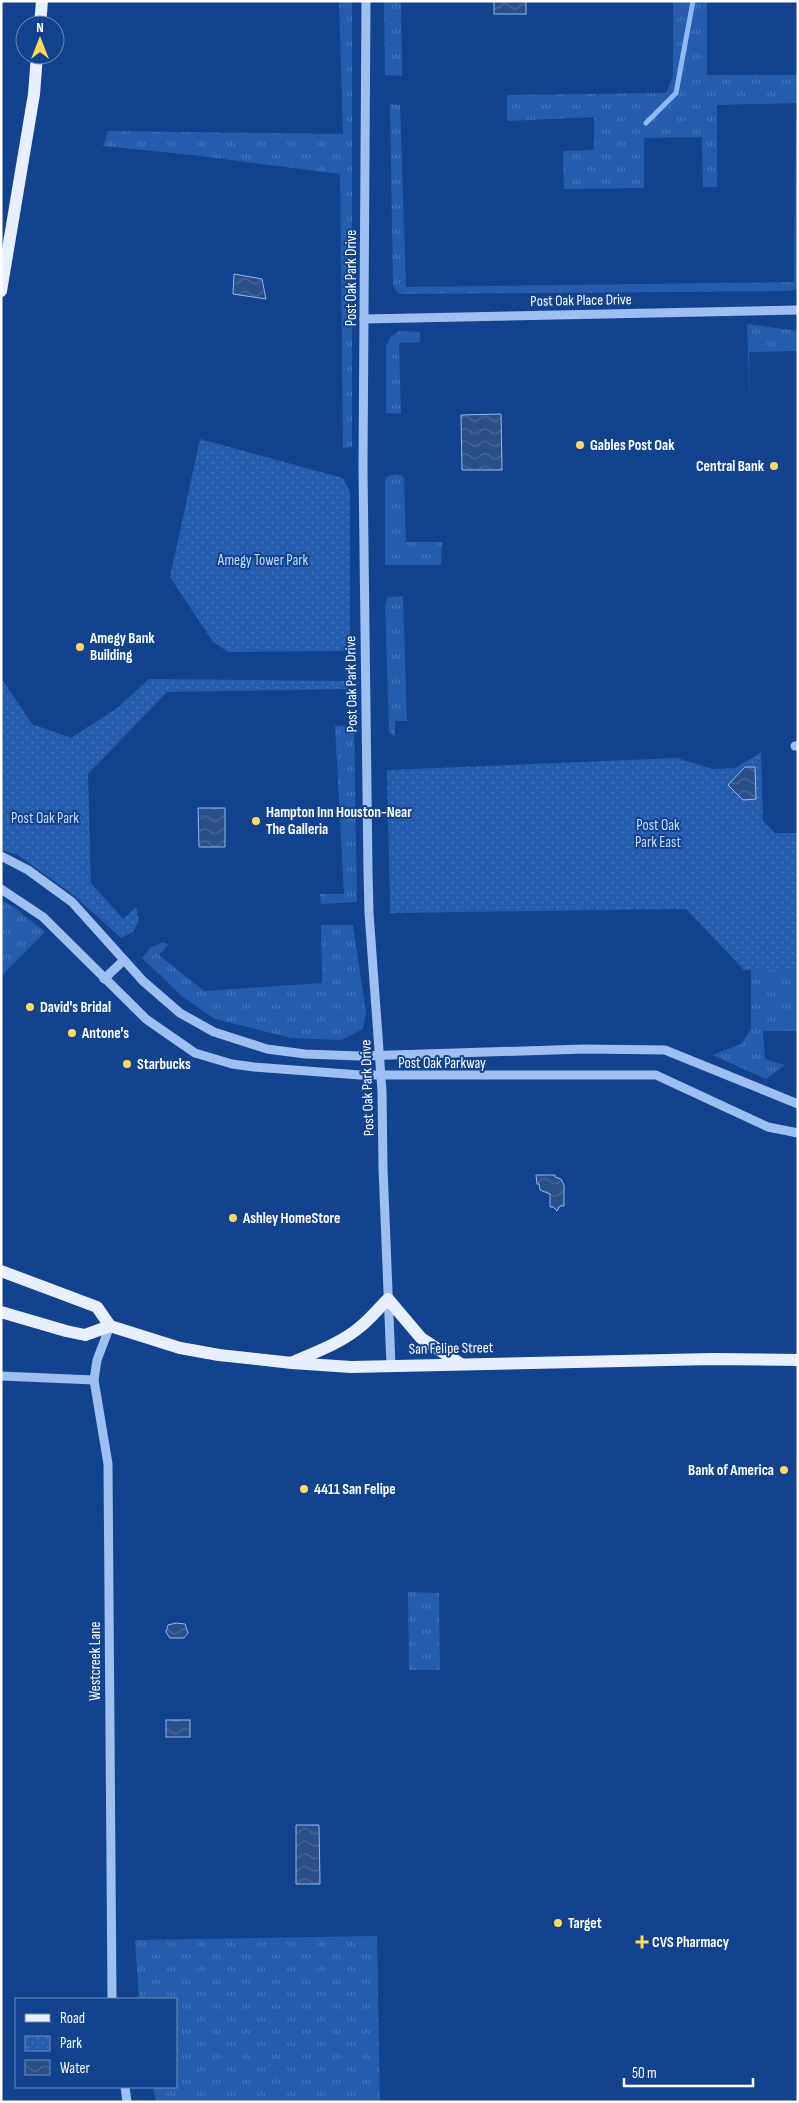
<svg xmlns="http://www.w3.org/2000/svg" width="799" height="2103" font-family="'Sofia Sans Condensed',sans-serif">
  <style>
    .grass { fill: url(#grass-tufts) }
    .park { fill: url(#park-dots) }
    .water { fill: url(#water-waves); stroke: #8fb9f4 }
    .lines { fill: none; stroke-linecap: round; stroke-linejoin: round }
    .stream { stroke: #8fb9f4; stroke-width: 5 }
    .minor { stroke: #9dbff1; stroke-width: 9 }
    .major { stroke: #e8f0ff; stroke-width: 12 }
    .poi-dot { fill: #ffd85e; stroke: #13438f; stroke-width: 2 }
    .labels { text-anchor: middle; stroke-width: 4; stroke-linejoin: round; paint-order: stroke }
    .street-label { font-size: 15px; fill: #fff; stroke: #13438f }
    .poi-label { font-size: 15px; font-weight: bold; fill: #fff; stroke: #13438f; text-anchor: start }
    .park-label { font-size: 15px; fill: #c4dbfc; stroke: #13438f }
  </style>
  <defs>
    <pattern id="grass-tufts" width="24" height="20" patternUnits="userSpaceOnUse" patternTransform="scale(1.25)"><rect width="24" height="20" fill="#255cae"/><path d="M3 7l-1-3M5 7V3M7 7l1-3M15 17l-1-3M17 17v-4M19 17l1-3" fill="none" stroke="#4674ba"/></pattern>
    <pattern id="park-dots" width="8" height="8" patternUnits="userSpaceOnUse" patternTransform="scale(1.25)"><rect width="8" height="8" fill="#255cae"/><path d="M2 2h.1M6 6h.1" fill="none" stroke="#4674ba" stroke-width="1.8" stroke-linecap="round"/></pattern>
    <pattern id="water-waves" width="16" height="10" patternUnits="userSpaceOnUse" patternTransform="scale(1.25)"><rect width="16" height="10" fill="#2b4f87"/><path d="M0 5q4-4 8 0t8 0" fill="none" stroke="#4b6999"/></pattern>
  </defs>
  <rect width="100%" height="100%" fill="#13438f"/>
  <g class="grass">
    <path d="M 339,1 L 352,1 L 352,447 L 343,448 L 340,174 L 192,155 L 103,146 L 108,131 L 343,134 Z"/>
    <path d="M 384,1 L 401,1 L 402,76 L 385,75 Z"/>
    <path d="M 673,1 L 707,1 L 707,75 L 798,75 L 798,103 L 717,105 L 717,187 L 703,187 L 702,137 L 644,138 L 644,188 L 564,189 L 563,151 L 594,150 L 594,117 L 507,121 L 507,95 L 666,93 L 673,76 Z"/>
    <path d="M 390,104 L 400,105 L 406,287 L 794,282 L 796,121 L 798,121 L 798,289 L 788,291 L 401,294 L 396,291 L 393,284 Z"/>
    <path d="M 747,324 L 798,331 L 798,351 L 749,352 L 750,409 Z"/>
    <path d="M 400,331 L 420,332 L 420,342 L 399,343 L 401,414 L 386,413 L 386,347 L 390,337 Z"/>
    <path d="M 391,475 L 401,475 L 404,479 L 406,542 L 442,542 L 441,565 L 385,565 L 385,478 Z"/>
    <path d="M 403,596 L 407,721 L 395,721 L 395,737 L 389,732 L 385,604 L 388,597 Z"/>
    <path d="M 354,725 L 357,902 L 321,904 L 320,894 L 344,894 L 335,726 Z"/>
    <path d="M 1,900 L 14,907 L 45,932 L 1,976 Z"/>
    <path d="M 321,925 L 353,925 L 366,1012 L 363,1029 L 341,1040 L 291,1038 L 215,1019 L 183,997 L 142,958 L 150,948 L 163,942 L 168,945 L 159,955 L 204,991 L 322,983 Z"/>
    <path d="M 751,970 L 798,970 L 798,1031 L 763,1031 L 765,1059 L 785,1065 L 766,1079 L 712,1055 L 741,1044 L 751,1029 Z"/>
    <path d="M 408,1592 L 439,1593 L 440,1670 L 409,1670 Z"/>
    <path d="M 377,1936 L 380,2102 L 156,2102 L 153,2087 L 176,2087 L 176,1999 L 139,1999 L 135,1940 Z"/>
  </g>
  <g class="park">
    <path d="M 200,439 L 343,478 L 350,492 L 350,651 L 228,652 L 213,642 L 170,577 Z"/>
    <path d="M 1,678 L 32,724 L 71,738 L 116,709 L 149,679 L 347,681 L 347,689 L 167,692 L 88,774 L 91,883 L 123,919 L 136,907 L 139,921 L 133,932 L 121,938 L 76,897 L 18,855 L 1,850 Z"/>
    <path d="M 761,752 L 763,821 L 775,833 L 798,833 L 798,970 L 744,970 L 687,910 L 684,909 L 390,913 L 387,770 L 677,758 L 713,769 L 736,768 Z"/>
  </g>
  <g class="water">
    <rect x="494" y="1" width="32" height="13"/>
    <path d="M 234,274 L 262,279 L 266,299 L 233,294 Z"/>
    <path d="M 501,414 L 502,470 L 462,470 L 461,415 Z"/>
    <path d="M 745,767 L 755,767 L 756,799 L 743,800 L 728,785 Z"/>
    <path d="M 198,808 L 225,808 L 225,847 L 199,847 Z"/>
    <path d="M 536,1175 L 555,1175 L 555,1177 L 561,1179 L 564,1185 L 564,1206 L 560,1206 L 557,1211 L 553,1207 L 550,1207 L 550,1194 L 540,1190 L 539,1184 L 537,1184 Z"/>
    <path d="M 176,1623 L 185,1624 L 188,1633 L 184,1638 L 170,1638 L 166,1632 L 168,1625 Z"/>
    <rect x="166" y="1720" width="24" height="17"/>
    <path d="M 296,1825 L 319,1825 L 320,1884 L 296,1884 Z"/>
  </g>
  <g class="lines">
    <path class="stream" d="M 646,123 L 676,93 L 693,1"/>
    <g class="minor">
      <path d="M 366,1 L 363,468 L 368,871 L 369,913 L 382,1091 L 383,1168 L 391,1365"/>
      <path d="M 364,319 L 798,310"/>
      <path d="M 795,746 L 798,746"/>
      <path d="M 1,856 L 28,870 L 72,902 L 143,981 L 180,1013 L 214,1032 L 267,1049 L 305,1054 L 360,1056 L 585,1049 L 665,1050 L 798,1104"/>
      <path d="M 1,889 L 43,917 L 146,1019 L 195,1053 L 232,1064 L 254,1067 L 360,1075 L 656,1075 L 768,1127 L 798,1133"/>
      <path d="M 104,979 L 124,960"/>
      <path d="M 110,1326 L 97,1360 L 94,1380 L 108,1464 L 112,1999"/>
      <path d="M 1,1376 L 94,1380"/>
      <path d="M 125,2087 L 127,2102"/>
    </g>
    <g class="major">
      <path d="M 40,25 L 42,1"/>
      <path d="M 1,291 L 34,94 L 37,55"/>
      <path d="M 1,1271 L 97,1307 L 110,1326"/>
      <path d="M 1,1312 L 66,1331 L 85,1335 L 110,1326 L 180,1348 L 219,1355 L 292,1363 L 351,1367 L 712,1359 L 798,1360"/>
      <path d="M 293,1362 C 316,1352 341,1343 360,1327 C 370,1319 379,1308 388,1299 L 421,1338 L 461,1364"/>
    </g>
  </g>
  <g class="poi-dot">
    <circle cx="580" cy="445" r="5"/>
    <circle cx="774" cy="466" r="5"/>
    <circle cx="80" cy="647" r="5"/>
    <circle cx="256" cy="821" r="5"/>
    <circle cx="30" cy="1007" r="5"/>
    <circle cx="72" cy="1033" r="5"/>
    <circle cx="127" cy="1064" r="5"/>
    <circle cx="233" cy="1218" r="5"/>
    <circle cx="784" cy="1470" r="5"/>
    <circle cx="304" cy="1489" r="5"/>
    <circle cx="558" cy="1923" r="5"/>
    <path d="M639.5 1934.5h5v5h5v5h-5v5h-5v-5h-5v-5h5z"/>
  </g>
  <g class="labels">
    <g class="street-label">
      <text transform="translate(351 278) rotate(-90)" y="5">Post Oak Park Drive</text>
      <text transform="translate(581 300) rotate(-1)" y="5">Post Oak Place Drive</text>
      <text transform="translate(351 684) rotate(-91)" y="5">Post Oak Park Drive</text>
      <text x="442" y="1068">Post Oak Parkway</text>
      <text transform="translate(367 1088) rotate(-92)" y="5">Post Oak Park Drive</text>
      <text transform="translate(451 1348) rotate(-1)" y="5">San Felipe Street</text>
      <text transform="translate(95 1661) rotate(-90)" y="5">Westcreek Lane</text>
    </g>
    <g class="poi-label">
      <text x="590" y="450">Gables Post Oak</text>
      <text x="764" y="471" text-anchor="end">Central Bank</text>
      <text x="90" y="643">Amegy Bank<tspan x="90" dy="17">Building</tspan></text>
      <text x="266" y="817">Hampton Inn Houston-Near<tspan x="266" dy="17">The Galleria</tspan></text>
      <text x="40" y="1012">David's Bridal</text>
      <text x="82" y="1038">Antone's</text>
      <text x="137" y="1069">Starbucks</text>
      <text x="243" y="1223">Ashley HomeStore</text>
      <text x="774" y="1475" text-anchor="end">Bank of America</text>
      <text x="314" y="1494">4411 San Felipe</text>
      <text x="568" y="1928">Target</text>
      <text x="652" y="1947">CVS Pharmacy</text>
    </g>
    <g class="park-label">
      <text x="263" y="565">Amegy Tower Park</text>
      <text x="45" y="823">Post Oak Park</text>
      <text x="658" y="830">Post Oak<tspan x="658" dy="17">Park East</tspan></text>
    </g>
  </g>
  <rect width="799" height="2103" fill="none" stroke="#ffffff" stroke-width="5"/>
  <rect x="15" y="1998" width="162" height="90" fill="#13438f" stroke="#718ebc"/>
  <rect x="25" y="2014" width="25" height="8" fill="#e8f0ff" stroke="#718ebc"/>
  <text x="60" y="2023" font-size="15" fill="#ffffff">Road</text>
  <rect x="25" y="2036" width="25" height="15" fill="url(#park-dots)" stroke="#718ebc"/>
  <text x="60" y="2048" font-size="15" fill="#ffffff">Park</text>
  <rect x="25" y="2060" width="25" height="15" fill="url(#water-waves)" stroke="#718ebc"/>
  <text x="60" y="2073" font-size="15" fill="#ffffff">Water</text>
  <g transform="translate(40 40)"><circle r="24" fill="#13438f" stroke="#718ebc"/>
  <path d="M0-4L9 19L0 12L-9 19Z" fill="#ffd85e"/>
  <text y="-8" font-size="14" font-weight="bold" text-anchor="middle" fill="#ffffff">N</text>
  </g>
  <path d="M624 2078v8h129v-8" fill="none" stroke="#ffffff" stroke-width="2.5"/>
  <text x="632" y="2078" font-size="15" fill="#ffffff" stroke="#13438f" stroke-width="4" paint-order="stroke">50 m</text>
</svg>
